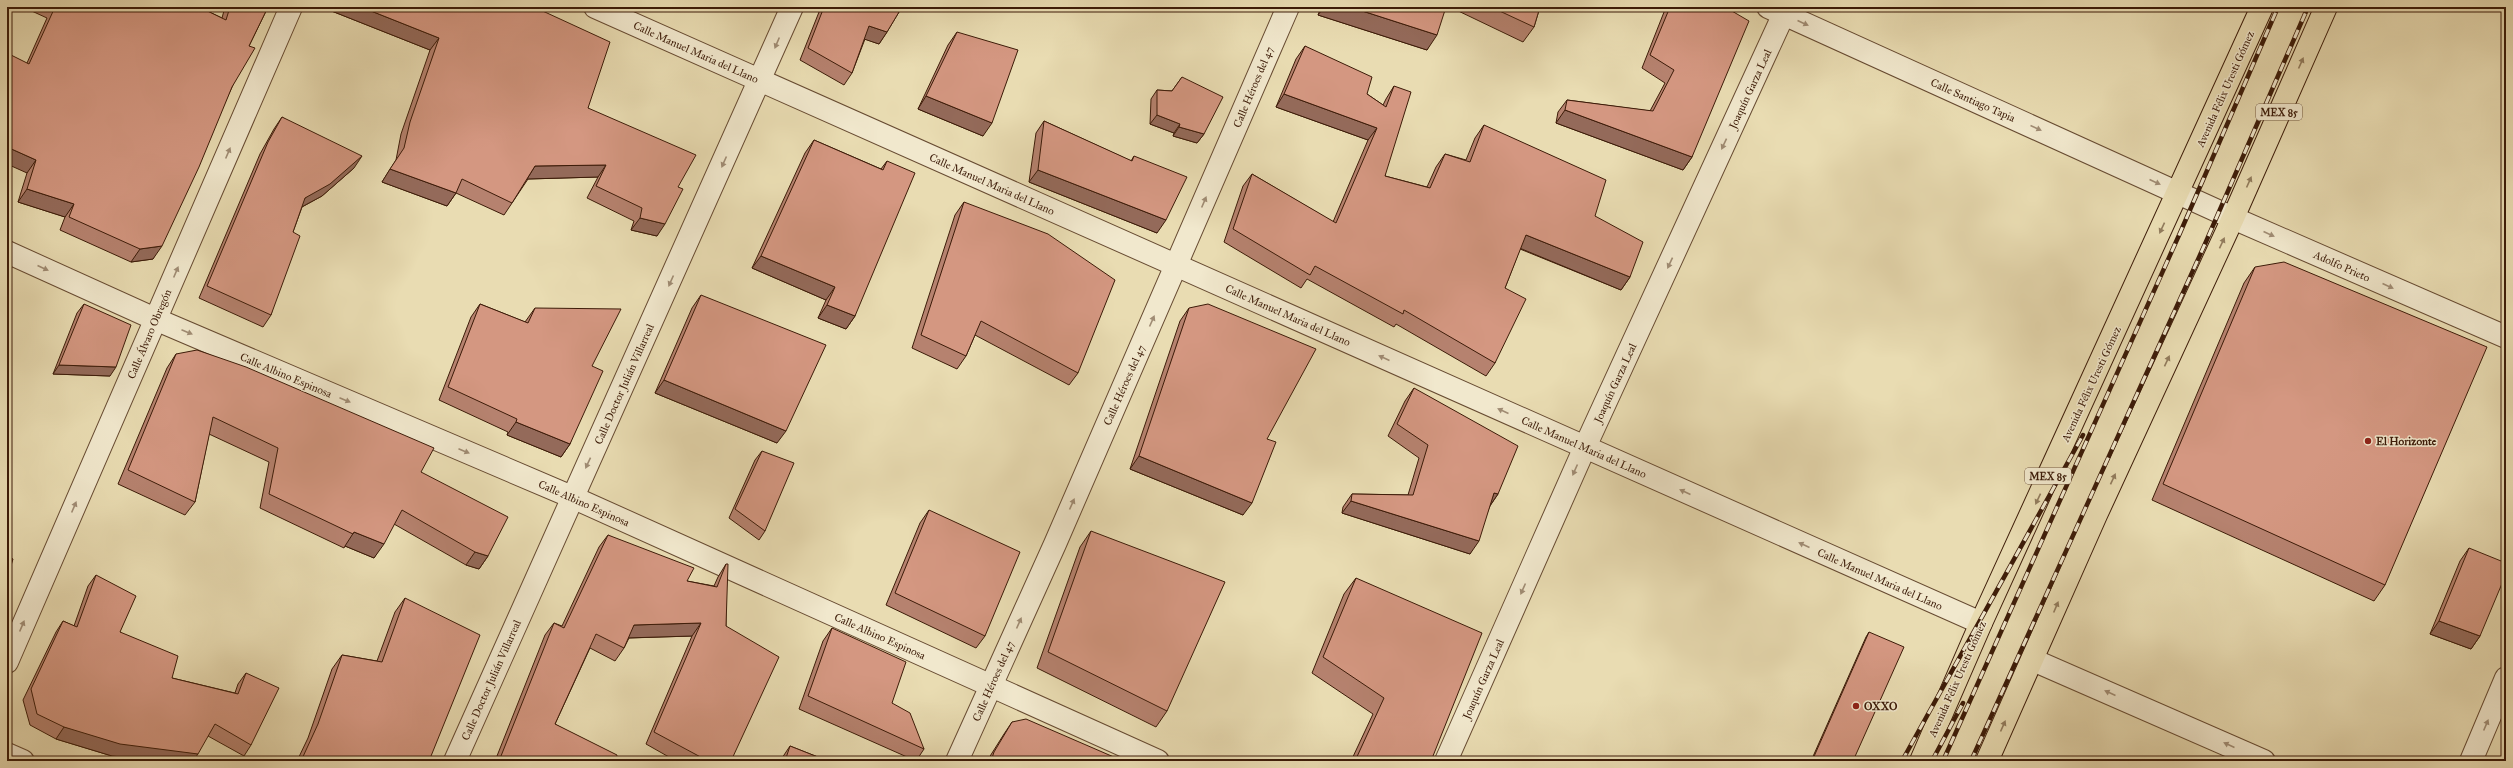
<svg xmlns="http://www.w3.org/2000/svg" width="2513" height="768" font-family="'IM FELL Great Primer',serif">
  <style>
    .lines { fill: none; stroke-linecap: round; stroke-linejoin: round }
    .minor-casing { stroke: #674b32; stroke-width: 24 }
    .major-casing { stroke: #3c1b08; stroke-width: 24 }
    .minor { stroke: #f1e8cd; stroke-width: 22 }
    .major { stroke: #e9dcb2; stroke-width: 22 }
    .rail-casing { stroke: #3c1b08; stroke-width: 4.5 }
    .rail { stroke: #f1e8cd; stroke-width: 3; stroke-dasharray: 9; stroke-linecap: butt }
    .wall { fill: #b6826f; stroke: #3c1b08 }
    .shaded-wall { fill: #946a5a; stroke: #3c1b08 }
    .building { fill: #d49781; stroke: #3c1b08 }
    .oneway { fill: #a08c74 }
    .oneway2 { fill: #927c5d }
    .poi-dot { fill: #8f2418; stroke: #f1e8cd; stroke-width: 1.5 }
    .labels { text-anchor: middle; stroke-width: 3; stroke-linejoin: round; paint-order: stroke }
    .shield { fill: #f1e8cd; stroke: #725843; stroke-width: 1 }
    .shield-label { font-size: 10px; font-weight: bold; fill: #3c1b08 }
    .street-label { font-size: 11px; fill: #3c1b08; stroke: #f1e8cd }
    .poi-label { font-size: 11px; font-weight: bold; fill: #3c1b08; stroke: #f1e8cd; text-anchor: start }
  </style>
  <rect width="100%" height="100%" fill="#e9dcb2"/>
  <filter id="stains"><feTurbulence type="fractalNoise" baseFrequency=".005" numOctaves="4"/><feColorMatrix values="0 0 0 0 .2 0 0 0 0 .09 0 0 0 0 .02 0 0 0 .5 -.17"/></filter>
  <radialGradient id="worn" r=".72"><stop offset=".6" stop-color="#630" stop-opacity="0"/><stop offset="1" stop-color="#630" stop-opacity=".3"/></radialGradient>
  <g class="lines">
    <defs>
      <g id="minor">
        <path d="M 595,7 L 1981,623"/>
        <path d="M 1768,7 L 2233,218 L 2506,337"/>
        <path d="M 7,252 L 155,319 L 572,497 L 1158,761"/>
        <path d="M 2033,660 L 2264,761"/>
        <path d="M 7,662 L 291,7"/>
        <path d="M 7,754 L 23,761"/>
        <path d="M 455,761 L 792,7"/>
        <path d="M 957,761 L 1055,544 L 1288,7"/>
        <path d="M 1446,761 L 1585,447 L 1787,7"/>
        <path d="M 2471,761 L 2506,678"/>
      </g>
      <g id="major">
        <path d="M 1921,761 L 1981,623 L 2262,7"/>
        <path d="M 1987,761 L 2096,515 L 2233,218 L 2326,7"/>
      </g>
    </defs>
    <use href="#minor" class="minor-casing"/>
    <use href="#major" class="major-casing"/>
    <use href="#minor" class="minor"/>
    <use href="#major" class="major"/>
    <defs>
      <g id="rail">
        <path d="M 1902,761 L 2083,435"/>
        <path d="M 1932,761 L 1963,703"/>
        <path d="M 1943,761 L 2180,233 L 2278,7"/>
        <path d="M 1971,761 L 2205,244 L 2308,7"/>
      </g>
    </defs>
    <use href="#rail" class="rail-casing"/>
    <use href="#rail" class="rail"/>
  </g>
  <g class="wall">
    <path d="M 23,7 L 199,7 L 222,18 L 225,7 L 268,7 L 249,46 L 232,87 L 153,259 L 131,262 L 60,230 L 65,217 L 18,202 L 27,173 L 27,63 L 47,18 Z"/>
    <path d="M 325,7 L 534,7 L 588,108 L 678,187 L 657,236 L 631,230 L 634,221 L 587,198 L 598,177 L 528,179 L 504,215 L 456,193 L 447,206 L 382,182 L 396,160 L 401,134 L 430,50 L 324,8 Z"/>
    <path d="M 821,7 L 902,7 L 887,32 L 879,44 L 865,39 L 852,73 L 844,85 L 800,60 Z"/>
    <path d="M 1321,7 L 1446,7 L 1427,50 L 1318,15 Z"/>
    <path d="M 1450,7 L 1540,7 L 1534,27 L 1523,42 Z"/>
    <path d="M 1666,7 L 1725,7 L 1692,157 L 1683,170 L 1556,123 L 1558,112 L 1567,100 L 1650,111 L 1665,83 L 1642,68 Z"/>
    <path d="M 957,32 L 983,136 L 918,109 L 948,45 Z"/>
    <path d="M 1305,46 L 1367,94 L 1383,105 L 1386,99 L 1394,86 L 1385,176 L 1427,187 L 1436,167 L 1445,154 L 1466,160 L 1475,138 L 1484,125 L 1595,216 L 1630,277 L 1621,290 L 1520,249 L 1505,288 L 1495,363 L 1486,376 L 1396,324 L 1394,327 L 1307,279 L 1301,288 L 1224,242 L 1243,186 L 1252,174 L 1333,222 L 1368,140 L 1276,107 L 1296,59 Z"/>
    <path d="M 1182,77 L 1204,134 L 1197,143 L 1173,136 L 1174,133 L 1150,124 L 1151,99 L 1157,90 L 1172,91 Z"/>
    <path d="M 282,117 L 354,168 L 322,196 L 302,207 L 293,232 L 271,315 L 263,327 L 199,298 L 260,154 L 274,129 Z"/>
    <path d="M 1044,121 L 1131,161 L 1134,156 L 1157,233 L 1029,182 L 1036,133 Z"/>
    <path d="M 814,140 L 881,169 L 887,161 L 855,316 L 846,329 L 818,318 L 826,300 L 752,268 L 805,153 Z"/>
    <path d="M 964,202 L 1078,373 L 1069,385 L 975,335 L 966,356 L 957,369 L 912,348 L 955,215 Z"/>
    <path d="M 2255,267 L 2385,585 L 2374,601 L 2152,500 L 2244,283 Z"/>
    <path d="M 701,295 L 777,443 L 655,393 L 692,308 Z"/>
    <path d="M 84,304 L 110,376 L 53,374 L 77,313 Z"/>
    <path d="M 480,304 L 525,322 L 535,308 L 592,366 L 570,444 L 561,457 L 507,435 L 508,432 L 439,400 L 471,317 Z"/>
    <path d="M 1189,308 L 1267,439 L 1243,515 L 1130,469 L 1180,321 Z"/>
    <path d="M 176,354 L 421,472 L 488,556 L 479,569 L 466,565 L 394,524 L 374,558 L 345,546 L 344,548 L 260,508 L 269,462 L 209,434 L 195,502 L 185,515 L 118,484 L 167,368 Z"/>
    <path d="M 1414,388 L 1498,494 L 1490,506 L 1470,554 L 1342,513 L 1343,507 L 1352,494 L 1408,495 L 1419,458 L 1388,436 L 1405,401 Z"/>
    <path d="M 762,451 L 765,531 L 759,540 L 729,518 L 755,460 Z"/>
    <path d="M 929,510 L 985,636 L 976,648 L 886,605 L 920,523 Z"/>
    <path d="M 1091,531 L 1167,711 L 1156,727 L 1037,668 L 1080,547 Z"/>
    <path d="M 608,535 L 687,581 L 714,586 L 718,577 L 726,564 L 726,626 L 731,761 L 676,761 L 646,744 L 692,636 L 629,638 L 624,648 L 615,661 L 590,648 L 555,724 L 616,761 L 495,761 L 545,635 L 554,623 L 562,626 L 599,547 Z"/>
    <path d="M 2469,548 L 2480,636 L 2471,649 L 2430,634 L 2460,561 Z"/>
    <path d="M 96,575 L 120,632 L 172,678 L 235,693 L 238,684 L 246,673 L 251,745 L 244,756 L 208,736 L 112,756 L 56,739 L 30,725 L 23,700 L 56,632 L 63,621 L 74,626 L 88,586 Z"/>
    <path d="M 1356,578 L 1431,761 L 1351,761 L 1373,714 L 1312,673 L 1344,594 Z"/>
    <path d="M 405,598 L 429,761 L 297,761 L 308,738 L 332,669 L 342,655 L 377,661 L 395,612 Z"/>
    <path d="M 832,628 L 892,703 L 924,749 L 916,761 L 799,709 L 823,641 Z"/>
    <path d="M 1869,632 L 1853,761 L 1811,761 L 1866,637 Z"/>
    <path d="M 1012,722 L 1123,761 L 987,761 L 1004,734 Z"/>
    <path d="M 790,746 L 828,761 L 781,761 L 782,758 Z"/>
  </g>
  <g class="shaded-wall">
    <path d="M 325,7 L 361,7 L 439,38 L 430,50 L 324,8 Z"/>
    <path d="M 1324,7 L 1350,7 L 1437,35 L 1427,50 L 1318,15 Z"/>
    <path d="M 869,26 L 887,32 L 879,44 L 861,38 Z"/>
    <path d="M 1284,94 L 1377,128 L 1368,140 L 1276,107 Z"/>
    <path d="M 926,96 L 992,123 L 983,136 L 918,109 Z"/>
    <path d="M 1565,110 L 1692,157 L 1683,170 L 1556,123 Z"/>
    <path d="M 1157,115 L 1180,124 L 1174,133 L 1150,124 Z"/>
    <path d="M 1179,127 L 1204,134 L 1197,143 L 1173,136 Z"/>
    <path d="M 7,147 L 36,160 L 27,173 L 7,164 Z"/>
    <path d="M 362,156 L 354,168 L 322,196 L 296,210 L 305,198 Z"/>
    <path d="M 606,165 L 598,177 L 527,179 L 535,166 Z"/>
    <path d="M 390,169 L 456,193 L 447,206 L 382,182 Z"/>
    <path d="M 1038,170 L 1166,220 L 1157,233 L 1029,182 Z"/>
    <path d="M 27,189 L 74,204 L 65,217 L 18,202 Z"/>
    <path d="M 640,218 L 665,224 L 657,236 L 631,230 Z"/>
    <path d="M 1526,235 L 1630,277 L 1621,290 L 1517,247 Z"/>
    <path d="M 162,246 L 153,259 L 131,262 L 140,249 Z"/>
    <path d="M 761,256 L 835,287 L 826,300 L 752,268 Z"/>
    <path d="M 827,305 L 855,316 L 846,329 L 818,318 Z"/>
    <path d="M 59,365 L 116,367 L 110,376 L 53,374 Z"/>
    <path d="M 664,380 L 786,431 L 777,443 L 655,393 Z"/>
    <path d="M 516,422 L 570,444 L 561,457 L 507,435 Z"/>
    <path d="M 1139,456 L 1252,503 L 1243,515 L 1130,469 Z"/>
    <path d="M 1494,493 L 1498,494 L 1489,507 Z"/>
    <path d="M 1351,501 L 1479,541 L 1470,554 L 1342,513 Z"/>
    <path d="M 354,532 L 384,544 L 374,558 L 345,546 Z"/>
    <path d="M 475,552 L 488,556 L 479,569 L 466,565 Z"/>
    <path d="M 2439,621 L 2480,636 L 2471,649 L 2430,634 Z"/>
    <path d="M 701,623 L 692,636 L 625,638 L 634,625 Z"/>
    <path d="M 64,727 L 198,754 L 193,761 L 159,761 L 112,756 L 56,739 Z"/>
  </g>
  <g class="building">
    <path d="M 55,7 L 199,7 L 226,20 L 230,7 L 268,7 L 249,46 L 255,48 L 232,87 L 199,167 L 162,246 L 140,249 L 69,217 L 74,204 L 27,189 L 36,160 L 7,147 L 7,53 L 29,64 Z"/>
    <path d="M 361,7 L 534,7 L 610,42 L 588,108 L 696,155 L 678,187 L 683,189 L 665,224 L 640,218 L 642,208 L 596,186 L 606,165 L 535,166 L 512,203 L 462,179 L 456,193 L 390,169 L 404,148 L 410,122 L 439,38 Z"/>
    <path d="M 824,7 L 902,7 L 887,32 L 869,26 L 852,73 L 808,48 Z"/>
    <path d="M 1350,7 L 1446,7 L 1437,35 Z"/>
    <path d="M 1491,7 L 1540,7 L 1534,27 Z"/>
    <path d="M 1670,7 L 1725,7 L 1749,21 L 1692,157 L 1565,110 L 1567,100 L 1653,111 L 1674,70 L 1650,55 Z"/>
    <path d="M 957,32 L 1018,50 L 992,123 L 926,96 Z"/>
    <path d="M 1305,46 L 1372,77 L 1367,94 L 1386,107 L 1394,86 L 1411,92 L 1385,176 L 1430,188 L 1445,154 L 1470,162 L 1484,125 L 1606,180 L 1595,216 L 1643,242 L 1630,277 L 1526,235 L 1505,288 L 1526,299 L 1495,363 L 1404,310 L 1403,314 L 1315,266 L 1310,275 L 1233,229 L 1252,174 L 1336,223 L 1377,128 L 1284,94 Z"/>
    <path d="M 1182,77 L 1223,97 L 1204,134 L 1179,127 L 1180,124 L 1157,115 L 1157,90 L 1172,91 Z"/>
    <path d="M 282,117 L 362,156 L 330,184 L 305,198 L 293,232 L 300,236 L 271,315 L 207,286 L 268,142 Z"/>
    <path d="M 1044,121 L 1132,161 L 1134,156 L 1187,177 L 1166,220 L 1038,170 Z"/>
    <path d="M 814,140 L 883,170 L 887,161 L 915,173 L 855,316 L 827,305 L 835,287 L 761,256 Z"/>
    <path d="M 964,202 L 1048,234 L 1115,280 L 1078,373 L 981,321 L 966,356 L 921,335 Z"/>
    <path d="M 2284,262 L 2487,347 L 2385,585 L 2163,484 L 2255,267 Z"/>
    <path d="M 701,295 L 826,345 L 786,431 L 664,380 Z"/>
    <path d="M 84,304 L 131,325 L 116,367 L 59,365 Z"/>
    <path d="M 480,304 L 528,323 L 535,308 L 621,309 L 592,366 L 603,371 L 570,444 L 516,422 L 517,419 L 448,387 Z"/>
    <path d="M 1208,304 L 1316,349 L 1267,439 L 1276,442 L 1252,503 L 1139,456 L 1189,308 Z"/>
    <path d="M 197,350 L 246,367 L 434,448 L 421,472 L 508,517 L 488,556 L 475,552 L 402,510 L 384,544 L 354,532 L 353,534 L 269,494 L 278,448 L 213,417 L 195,502 L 128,470 L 176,354 Z"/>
    <path d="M 1414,388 L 1518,446 L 1498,494 L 1494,493 L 1479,541 L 1351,501 L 1352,494 L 1413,495 L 1428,445 L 1397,424 Z"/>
    <path d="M 762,451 L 794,463 L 765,531 L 735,509 Z"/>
    <path d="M 929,510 L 1020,552 L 985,636 L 895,593 Z"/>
    <path d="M 1091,531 L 1225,582 L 1167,711 L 1048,652 Z"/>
    <path d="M 608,535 L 694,568 L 687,581 L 717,587 L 726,564 L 728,564 L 726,626 L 779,657 L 731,761 L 708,761 L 654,732 L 701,623 L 634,625 L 624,648 L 596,634 L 555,724 L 617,755 L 616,761 L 499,761 L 554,623 L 564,628 Z"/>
    <path d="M 2469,548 L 2506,563 L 2506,574 L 2480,636 L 2439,621 Z"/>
    <path d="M 7,556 L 13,559 L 7,579 Z"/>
    <path d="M 96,575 L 136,596 L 120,632 L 178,656 L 172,678 L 238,694 L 246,673 L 279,688 L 251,745 L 215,724 L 198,754 L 120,744 L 64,727 L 37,714 L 31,689 L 63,621 L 77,627 Z"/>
    <path d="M 1356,578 L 1482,633 L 1431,761 L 1355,761 L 1384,698 L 1323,657 Z"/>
    <path d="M 405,598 L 480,635 L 429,761 L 301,761 L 318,724 L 342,655 L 382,662 Z"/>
    <path d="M 832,628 L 906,662 L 892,703 L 910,713 L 924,749 L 808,696 Z"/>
    <path d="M 1869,632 L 1904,647 L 1853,761 L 1812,761 Z"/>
    <path d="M 1026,719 L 1123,761 L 991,761 L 994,752 L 1012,722 Z"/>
    <path d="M 790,746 L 828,761 L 785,761 Z"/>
  </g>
  <defs><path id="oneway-solid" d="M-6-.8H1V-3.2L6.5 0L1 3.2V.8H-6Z"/></defs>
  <g class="oneway">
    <use href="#oneway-solid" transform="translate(1803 23) rotate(24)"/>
    <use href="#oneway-solid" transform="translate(777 43) rotate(113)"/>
    <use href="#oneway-solid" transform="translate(2036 128) rotate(24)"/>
    <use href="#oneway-solid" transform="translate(1724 144) rotate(115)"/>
    <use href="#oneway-solid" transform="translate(228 153) rotate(-67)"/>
    <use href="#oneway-solid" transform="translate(724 162) rotate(114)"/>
    <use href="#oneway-solid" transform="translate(2155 182) rotate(24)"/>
    <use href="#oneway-solid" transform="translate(1204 202) rotate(-67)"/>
    <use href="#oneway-solid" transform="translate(2269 234) rotate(24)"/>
    <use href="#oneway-solid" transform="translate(1670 263) rotate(115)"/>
    <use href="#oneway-solid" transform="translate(43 268) rotate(24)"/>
    <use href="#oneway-solid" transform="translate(176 272) rotate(-67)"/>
    <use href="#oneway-solid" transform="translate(671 281) rotate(114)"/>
    <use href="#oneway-solid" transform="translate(2388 286) rotate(24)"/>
    <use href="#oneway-solid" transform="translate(1152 321) rotate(-66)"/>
    <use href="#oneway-solid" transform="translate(187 332) rotate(23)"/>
    <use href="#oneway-solid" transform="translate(1384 358) rotate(-156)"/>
    <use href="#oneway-solid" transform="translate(345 400) rotate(23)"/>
    <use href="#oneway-solid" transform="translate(1503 411) rotate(-156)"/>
    <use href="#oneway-solid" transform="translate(464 451) rotate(23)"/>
    <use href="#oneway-solid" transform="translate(588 463) rotate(115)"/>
    <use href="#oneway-solid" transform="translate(1575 470) rotate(114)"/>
    <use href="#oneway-solid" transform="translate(1685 492) rotate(-156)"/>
    <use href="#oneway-solid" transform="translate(1072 504) rotate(-66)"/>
    <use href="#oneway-solid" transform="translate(74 507) rotate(-67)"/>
    <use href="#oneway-solid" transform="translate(1804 545) rotate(-156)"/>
    <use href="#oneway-solid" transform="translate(1523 589) rotate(114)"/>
    <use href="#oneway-solid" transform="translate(1019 623) rotate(-66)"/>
    <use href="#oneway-solid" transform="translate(22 626) rotate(-67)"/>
    <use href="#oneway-solid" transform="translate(2110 693) rotate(-156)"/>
    <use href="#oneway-solid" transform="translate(2486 725) rotate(-67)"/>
    <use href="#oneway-solid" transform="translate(2229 745) rotate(-156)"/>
  </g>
  <g class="oneway2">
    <use href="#oneway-solid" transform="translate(2301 63) rotate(-66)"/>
    <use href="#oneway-solid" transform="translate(2249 182) rotate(-66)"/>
    <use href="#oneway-solid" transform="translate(2162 228) rotate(115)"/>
    <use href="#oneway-solid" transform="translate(2222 243) rotate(-65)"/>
    <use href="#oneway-solid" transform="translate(2167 361) rotate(-65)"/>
    <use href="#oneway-solid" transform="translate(2113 479) rotate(-65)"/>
    <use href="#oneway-solid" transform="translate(2038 499) rotate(115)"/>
    <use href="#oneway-solid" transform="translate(2056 607) rotate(-67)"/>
    <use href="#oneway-solid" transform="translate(2003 726) rotate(-66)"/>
  </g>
  <g class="poi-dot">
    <circle cx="2368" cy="441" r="4"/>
    <circle cx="1856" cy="706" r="4"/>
  </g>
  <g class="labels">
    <g class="shield">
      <rect x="2256" y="104" width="46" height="16" rx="3"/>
      <rect x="2025" y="468" width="46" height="16" rx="3"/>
    </g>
    <g class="shield-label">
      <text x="2279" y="116">MEX 85</text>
      <text x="2048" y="480">MEX 85</text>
    </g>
    <g class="street-label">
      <text transform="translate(696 52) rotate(24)" y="4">Calle Manuel Maria del Llano</text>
      <text transform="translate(1253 87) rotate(-67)" y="4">Calle Héroes del 47</text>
      <text transform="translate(1750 89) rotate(-65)" y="4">Joaquín Garza Leal</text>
      <text transform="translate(2225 89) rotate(-66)" y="4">Avenida Félix Uresti Gómez</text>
      <text transform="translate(1973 100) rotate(24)" y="4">Calle Santiago Tapia</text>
      <text transform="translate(992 184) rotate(24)" y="4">Calle Manuel Maria del Llano</text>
      <text transform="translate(2342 266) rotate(24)" y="4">Adolfo Prieto</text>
      <text transform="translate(1288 315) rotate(24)" y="4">Calle Manuel Maria del Llano</text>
      <text transform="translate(149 334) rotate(-67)" y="4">Calle Álvaro Obregón</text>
      <text transform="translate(286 375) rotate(23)" y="4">Calle Albino Espinosa</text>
      <text transform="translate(1615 383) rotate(-65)" y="4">Joaquín Garza Leal</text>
      <text transform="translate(624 384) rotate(-66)" y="4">Calle Doctor Julián Villarreal</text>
      <text transform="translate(2091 384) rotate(-65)" y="4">Avenida Félix Uresti Gómez</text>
      <text transform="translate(1124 385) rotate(-66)" y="4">Calle Héroes del 47</text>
      <text transform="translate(1584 447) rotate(24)" y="4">Calle Manuel Maria del Llano</text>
      <text transform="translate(584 503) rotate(24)" y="4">Calle Albino Espinosa</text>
      <text transform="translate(1880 579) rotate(24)" y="4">Calle Manuel Maria del Llano</text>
      <text transform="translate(880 636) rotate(24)" y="4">Calle Albino Espinosa</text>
      <text transform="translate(1483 679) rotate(-66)" y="4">Joaquín Garza Leal</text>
      <text transform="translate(1957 679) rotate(-66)" y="4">Avenida Félix Uresti Gómez</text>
      <text transform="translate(491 680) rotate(-66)" y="4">Calle Doctor Julián Villarreal</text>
      <text transform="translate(993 681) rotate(-66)" y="4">Calle Héroes del 47</text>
    </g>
    <g class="poi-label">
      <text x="2376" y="445">El Horizonte</text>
      <text x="1864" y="710">OXXO</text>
    </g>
  </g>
  <rect width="2513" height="768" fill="none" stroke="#e9dcb2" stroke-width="24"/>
  <rect x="8" y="8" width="2497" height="752" fill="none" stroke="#3c1b08" stroke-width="2"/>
  <rect x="12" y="12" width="2489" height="744" fill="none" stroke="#3c1b08"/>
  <rect width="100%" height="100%" filter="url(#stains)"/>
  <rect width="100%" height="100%" fill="url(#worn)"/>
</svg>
